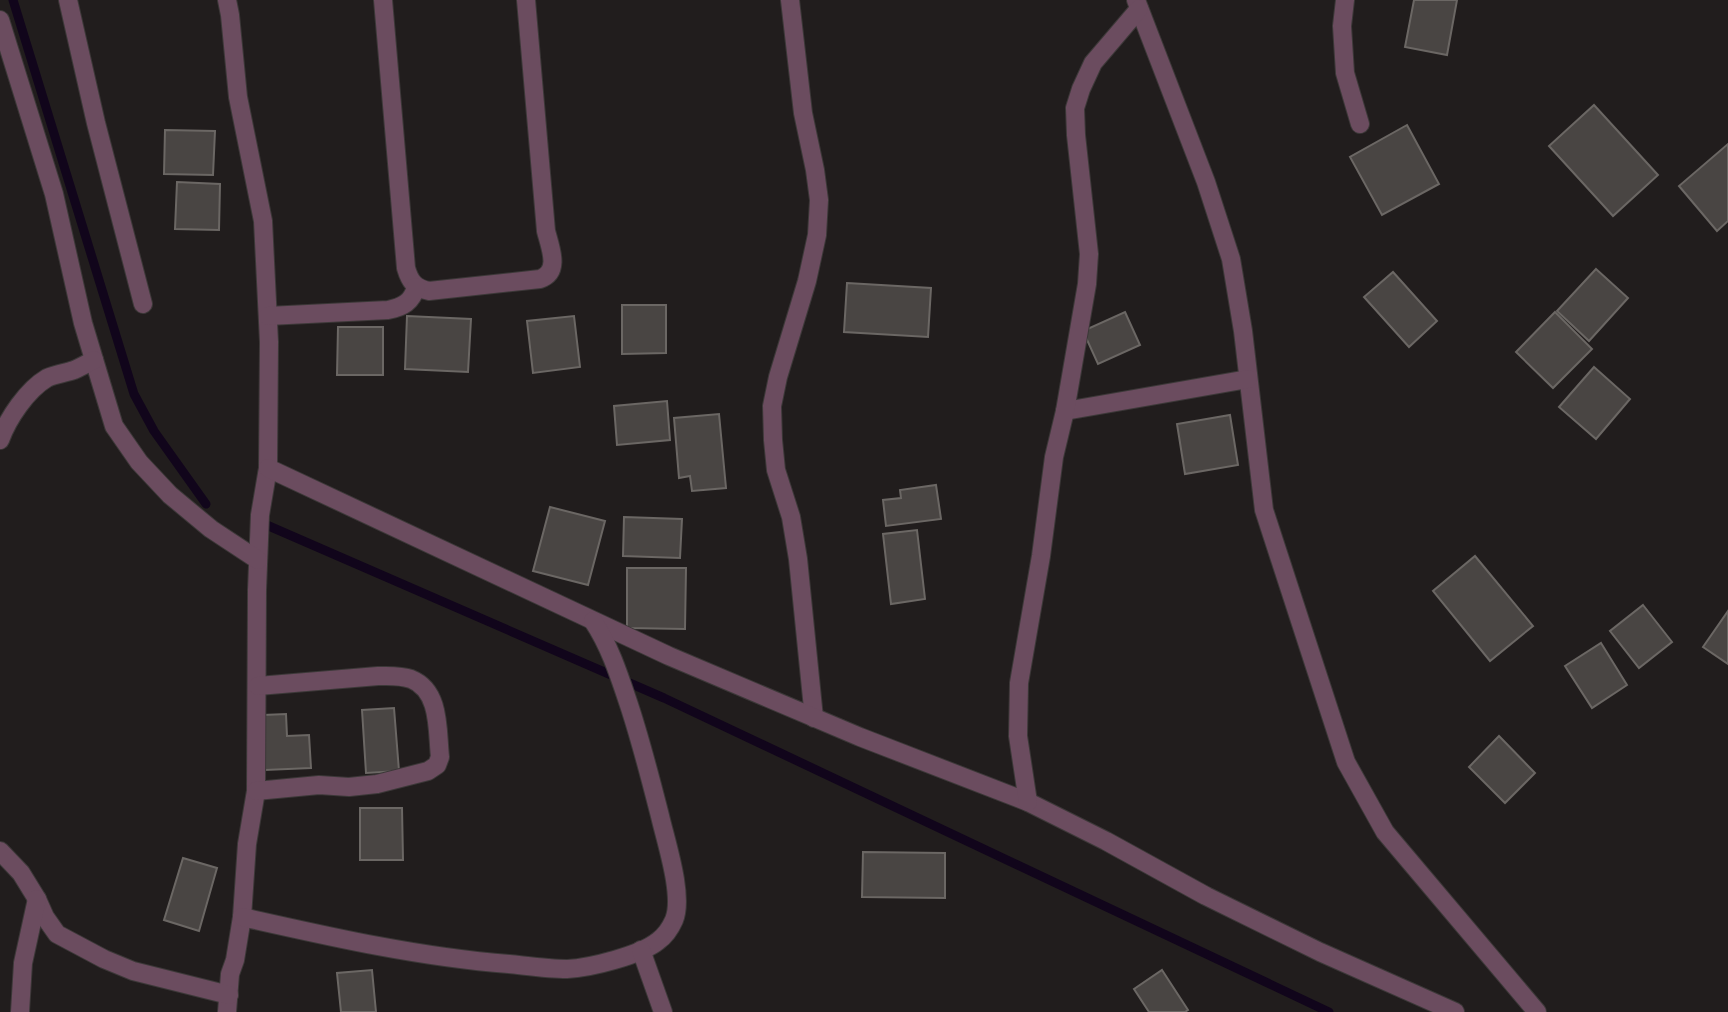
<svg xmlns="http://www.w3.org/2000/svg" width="1728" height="1012" font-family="Signika,sans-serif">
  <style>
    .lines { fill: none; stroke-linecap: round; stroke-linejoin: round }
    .stream { stroke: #11051b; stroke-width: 9 }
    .building { fill: #494543; stroke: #6b6764; stroke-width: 2 }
    .minor-casing { stroke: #3c3838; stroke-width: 20 }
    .minor { stroke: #6b4c5f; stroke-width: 18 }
  </style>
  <rect width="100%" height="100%" fill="#211d1d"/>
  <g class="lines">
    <g class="stream">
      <path d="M 13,0 L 134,394 L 154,431 L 206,504"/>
      <path d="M 262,523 L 664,698 L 1329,1012"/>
    </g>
  </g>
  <g class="building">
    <path d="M 1414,0 L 1457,0 L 1447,55 L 1405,47 Z"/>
    <path d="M 1594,105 L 1658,175 L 1613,216 L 1549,146 Z"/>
    <path d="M 1407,125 L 1439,184 L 1382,215 L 1350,157 Z"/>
    <path d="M 165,130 L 215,131 L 213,175 L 164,174 Z"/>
    <path d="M 1728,144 L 1728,221 L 1717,231 L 1679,186 Z"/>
    <path d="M 177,182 L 220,184 L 219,230 L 175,229 Z"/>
    <path d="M 1596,269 L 1628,298 L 1589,341 L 1557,311 Z"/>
    <path d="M 1393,272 L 1437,321 L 1409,347 L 1364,297 Z"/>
    <path d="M 847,283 L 931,288 L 928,337 L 844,332 Z"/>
    <path d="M 622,305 L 666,305 L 666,353 L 622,354 Z"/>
    <path d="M 1125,312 L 1140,345 L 1098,364 L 1083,331 Z"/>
    <path d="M 1555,312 L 1592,349 L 1553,388 L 1516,352 Z"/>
    <path d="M 407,316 L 471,319 L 468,372 L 405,369 Z"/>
    <path d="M 574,316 L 580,367 L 533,373 L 527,321 Z"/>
    <path d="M 338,327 L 383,327 L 383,375 L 337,375 Z"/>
    <path d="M 1594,367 L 1630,399 L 1596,439 L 1559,407 Z"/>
    <path d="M 667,401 L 670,440 L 617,445 L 614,406 Z"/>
    <path d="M 719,414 L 726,488 L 692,491 L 690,476 L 679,478 L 674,418 Z"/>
    <path d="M 1230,415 L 1238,465 L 1185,474 L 1177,424 Z"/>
    <path d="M 936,485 L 941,519 L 886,526 L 883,500 L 901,498 L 900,490 Z"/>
    <path d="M 550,507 L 605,521 L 588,585 L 533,571 Z"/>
    <path d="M 624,517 L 682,519 L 680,558 L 623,556 Z"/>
    <path d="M 917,530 L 925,599 L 891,604 L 883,534 Z"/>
    <path d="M 1475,556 L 1533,626 L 1490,661 L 1433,591 Z"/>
    <path d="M 627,568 L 686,568 L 685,629 L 627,628 Z"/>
    <path d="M 1643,605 L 1672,642 L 1639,668 L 1610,631 Z"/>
    <path d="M 1728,611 L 1728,664 L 1703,647 Z"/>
    <path d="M 1601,643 L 1627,685 L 1592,708 L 1565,666 Z"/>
    <path d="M 394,708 L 399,771 L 366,773 L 362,710 Z"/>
    <path d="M 286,714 L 287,736 L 309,735 L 311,768 L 265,770 L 263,715 Z"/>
    <path d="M 1499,736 L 1535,773 L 1505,803 L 1469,767 Z"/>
    <path d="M 360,808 L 402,808 L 403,860 L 360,860 Z"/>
    <path d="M 863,852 L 945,853 L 945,898 L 862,897 Z"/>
    <path d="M 183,858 L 217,868 L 199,931 L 164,920 Z"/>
    <path d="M 372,970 L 376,1012 L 341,1012 L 337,973 Z"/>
    <path d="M 1162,970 L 1188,1010 L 1185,1012 L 1149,1012 L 1134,989 Z"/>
  </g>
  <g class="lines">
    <defs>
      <g id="minor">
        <path d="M 68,0 L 96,123 L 143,304"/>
        <path d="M 227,0 L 230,15 L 238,97 L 263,221 L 269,342 L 268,468 L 260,515 L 257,590 L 256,791 L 247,844 L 242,917 L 235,960 L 230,974 L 227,1012"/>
        <path d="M 383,0 L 406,268 C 410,282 415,288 429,291 L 540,279 C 561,272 550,247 546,231 L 526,0"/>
        <path d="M 790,0 L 803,113 L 815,170 L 819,200 L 817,235 L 807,281 L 778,377 L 772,406 L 773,440 L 776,470 L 791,517 L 798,559 L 814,718"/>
        <path d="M 1136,0 L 1206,182 L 1231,259 L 1243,331 L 1264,510 L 1346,762 L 1385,832 L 1537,1012"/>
        <path d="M 1345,0 L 1342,26 L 1345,73 L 1360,124"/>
        <path d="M 0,20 L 54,194 L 83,323 L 114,426 L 139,462 L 170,495 L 211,529 L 258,560"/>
        <path d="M 268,316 L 388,310 C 403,307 412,302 416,287"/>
        <path d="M 1065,411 L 1248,379"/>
        <path d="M 0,440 C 8,418 27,390 47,378 C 55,374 65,373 74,370 C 81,367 88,363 94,360"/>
        <path d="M 268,468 L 669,656 L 860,737 L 1028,802 L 1106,841 L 1206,896 L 1320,952 L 1455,1012"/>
        <path d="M 256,791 L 319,785 L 349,787 L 377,784 L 428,771 L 437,765 L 440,757 C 437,731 441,691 411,679 C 400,675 388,676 378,676 L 258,686"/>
        <path d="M 1028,802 L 1018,736 L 1019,683 L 1041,556 L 1054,457 L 1065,411 L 1087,284 L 1089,254 L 1076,135 L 1075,108 L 1081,89 L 1093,63 L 1139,9"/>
        <path d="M 0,851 L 21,873 L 37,899 L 45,917 L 57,934 L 104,959 L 133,971 L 229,995"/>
        <path d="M 242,917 C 331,937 418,957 509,964 C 528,966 548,969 567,969 C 590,968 641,955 658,941 C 665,936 670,929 674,920 C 684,896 666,842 660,816 C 650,777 640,737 627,699 C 618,672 609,645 593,621"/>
        <path d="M 641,950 L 663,1012"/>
        <path d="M 20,1012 L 23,963 L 37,899"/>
      </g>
    </defs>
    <use href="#minor" class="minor-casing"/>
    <use href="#minor" class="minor"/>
  </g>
</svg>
